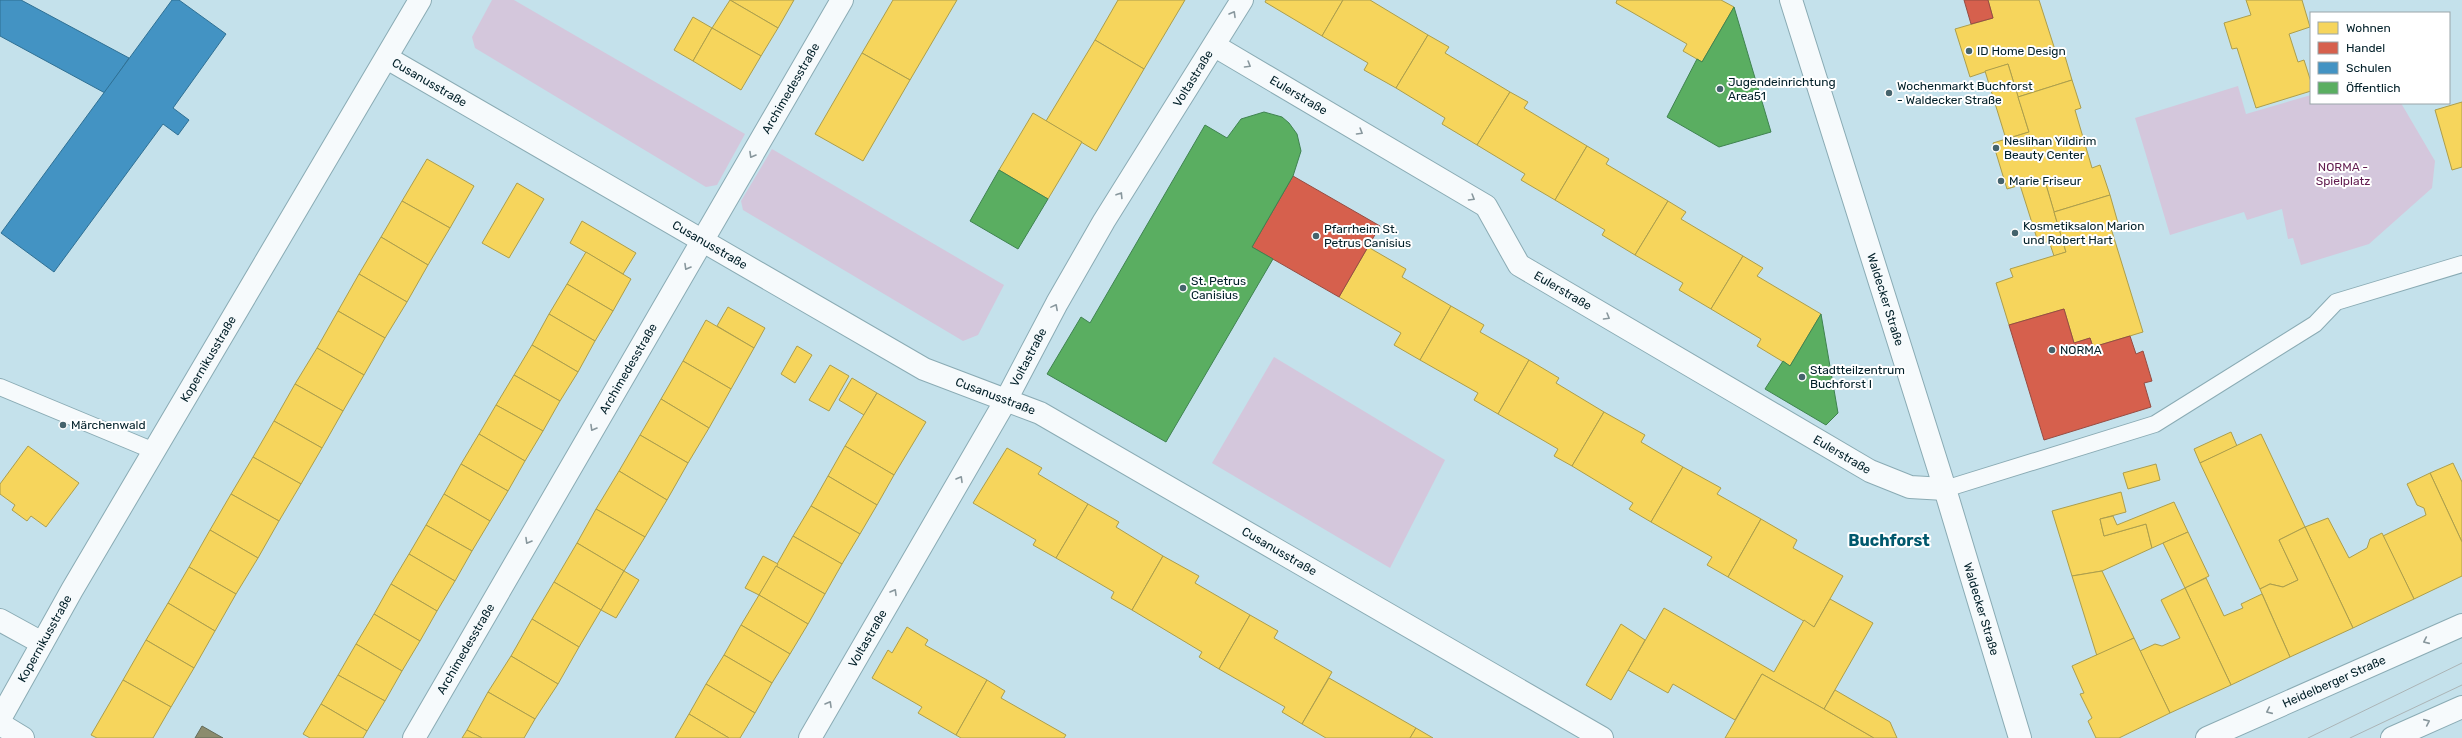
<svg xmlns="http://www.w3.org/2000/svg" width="2462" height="738" font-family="Rubik,sans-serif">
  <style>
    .green { fill: #d4c7dc }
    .homes { fill: #f6d55c; stroke: #ac9e4c }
    .shops { fill: #d6604d; stroke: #964c42 }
    .schools { fill: #4393c3; stroke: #2f7094 }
    .public { fill: #5aae61; stroke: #3f8350 }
    .industry { fill: #8c8c6e; stroke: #626b59 }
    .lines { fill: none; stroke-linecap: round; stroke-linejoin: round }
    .lane-casing { stroke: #8aabb4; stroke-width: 18 }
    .street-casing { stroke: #8aabb4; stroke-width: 24 }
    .secondary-casing { stroke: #8aabb4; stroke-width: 24 }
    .lane { stroke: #f6fafc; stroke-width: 16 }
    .street { stroke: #f6fafc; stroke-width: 22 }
    .secondary { stroke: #f6fafc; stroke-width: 22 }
    .tram { stroke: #abb4b6; stroke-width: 1 }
    .oneway { stroke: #88979d }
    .poi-dot { fill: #45636c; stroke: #fff; stroke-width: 1.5 }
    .labels { text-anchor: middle; stroke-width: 4; stroke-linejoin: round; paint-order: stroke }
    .poi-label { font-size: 12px; fill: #011f28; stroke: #fff; text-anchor: start }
    .street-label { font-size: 12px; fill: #011f28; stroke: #fff }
    .park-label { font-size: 12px; fill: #621c4f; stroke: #fff }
    .district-label { font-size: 16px; font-weight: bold; fill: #00586d; stroke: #fff }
  </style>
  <rect width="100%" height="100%" fill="#c4e1eb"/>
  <g class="green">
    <path d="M 492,0 L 514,0 L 745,134 L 717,185 L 706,187 L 475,48 L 472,37 Z"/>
    <path d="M 2238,86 L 2246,114 L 2311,95 L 2311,103 L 2401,103 L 2435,161 L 2432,188 L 2369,244 L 2301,265 L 2293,238 L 2288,239 L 2282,209 L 2247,220 L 2244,212 L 2170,235 L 2135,118 Z"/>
    <path d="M 772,149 L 1004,285 L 978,335 L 963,341 L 743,210 L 741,201 Z"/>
    <path d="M 1274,357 L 1445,460 L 1390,568 L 1212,463 Z"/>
  </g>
  <g class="homes">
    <path d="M 730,0 L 794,0 L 778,28 Z"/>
    <path d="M 730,0 L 778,28 L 761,56 L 712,28 Z"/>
    <path d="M 893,0 L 957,0 L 910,80 L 862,53 Z"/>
    <path d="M 1118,0 L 1185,0 L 1144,69 L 1095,40 Z"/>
    <path d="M 1266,0 L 1343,0 L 1322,36 L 1265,2 Z"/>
    <path d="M 1343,0 L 1370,0 L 1428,35 L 1396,88 L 1364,70 L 1368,63 L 1322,36 Z"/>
    <path d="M 1617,0 L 1721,0 L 1734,7 L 1702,62 L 1683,51 L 1687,44 L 1616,3 Z"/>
    <path d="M 1988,0 L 2039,0 L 2057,56 L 2064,53 L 2072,80 L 2018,97 L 2008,64 L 1970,77 L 1955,29 L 1993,18 Z"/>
    <path d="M 2246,0 L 2302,0 L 2310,27 L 2289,34 L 2298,62 L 2304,60 L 2311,82 L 2311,91 L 2256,108 L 2237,48 L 2232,49 L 2224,23 L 2251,15 Z"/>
    <path d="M 693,17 L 712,28 L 693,61 L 674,50 Z"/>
    <path d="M 712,28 L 761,56 L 741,90 L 693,61 Z"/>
    <path d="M 1428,35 L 1449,47 L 1445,53 L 1510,92 L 1477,145 L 1442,124 L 1445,118 L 1396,88 Z"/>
    <path d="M 1095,40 L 1144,69 L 1096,151 L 1046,121 Z"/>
    <path d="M 862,53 L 910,80 L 863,161 L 815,134 Z"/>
    <path d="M 2008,64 L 2029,132 L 2006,139 L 1985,71 Z"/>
    <path d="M 2072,80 L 2081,108 L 2075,110 L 2092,168 L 2100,165 L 2110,195 L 2054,212 L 2044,178 L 2007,189 L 1993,143 L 2029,132 L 2018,97 Z"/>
    <path d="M 1510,92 L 1528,102 L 1524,108 L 1587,146 L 1555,200 L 1521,180 L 1525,174 L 1477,145 Z"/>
    <path d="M 2462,102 L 2462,167 L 2452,170 L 2435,110 Z"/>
    <path d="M 1033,113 L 1082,142 L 1048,199 L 999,170 Z"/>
    <path d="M 1587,146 L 1609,159 L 1606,164 L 1668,201 L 1635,255 L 1602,235 L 1605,230 L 1555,200 Z"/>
    <path d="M 427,159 L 474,186 L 450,228 L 402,201 Z"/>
    <path d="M 2044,178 L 2066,252 L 2054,256 L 2049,241 L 2039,245 L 2020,185 Z"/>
    <path d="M 517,183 L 544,199 L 509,258 L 482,243 Z"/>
    <path d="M 2110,195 L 2118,223 L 2110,225 L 2143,332 L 2093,347 L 2090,338 L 2074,343 L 2064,309 L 2009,325 L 1996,283 L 2013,277 L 2010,269 L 2066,252 L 2054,212 Z"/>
    <path d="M 402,201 L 450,228 L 428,265 L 381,237 Z"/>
    <path d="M 1668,201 L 1686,212 L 1681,219 L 1743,256 L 1711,309 L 1679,290 L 1683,283 L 1635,255 Z"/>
    <path d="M 582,221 L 636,253 L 623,274 L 570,243 Z"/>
    <path d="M 381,237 L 428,265 L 407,302 L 359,274 Z"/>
    <path d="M 1368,247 L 1406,269 L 1402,277 L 1451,306 L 1420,360 L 1394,345 L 1401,333 L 1339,297 Z"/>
    <path d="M 586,252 L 631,279 L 613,311 L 567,284 Z"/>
    <path d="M 1743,256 L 1763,268 L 1757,276 L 1821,314 L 1790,366 L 1757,346 L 1761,339 L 1711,309 Z"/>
    <path d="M 359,274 L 407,302 L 385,338 L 338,311 Z"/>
    <path d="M 567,284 L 613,311 L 595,341 L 549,314 Z"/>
    <path d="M 1451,306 L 1484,325 L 1480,332 L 1529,360 L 1498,414 L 1474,400 L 1478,393 L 1420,360 Z"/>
    <path d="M 728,307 L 765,328 L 754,348 L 717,326 Z"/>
    <path d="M 338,311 L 385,338 L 364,375 L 317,348 Z"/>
    <path d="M 549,314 L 595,341 L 578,372 L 532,345 Z"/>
    <path d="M 706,320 L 754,348 L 731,389 L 683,361 Z"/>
    <path d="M 532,345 L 578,372 L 560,401 L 514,375 Z"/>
    <path d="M 797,346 L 812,355 L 795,383 L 781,374 Z"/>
    <path d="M 317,348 L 364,375 L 343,411 L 295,384 Z"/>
    <path d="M 1529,360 L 1559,378 L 1556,383 L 1604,412 L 1572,466 L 1554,456 L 1558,449 L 1498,414 Z"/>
    <path d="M 683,361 L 731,389 L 709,428 L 661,399 Z"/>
    <path d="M 830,365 L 849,376 L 829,411 L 809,400 Z"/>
    <path d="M 514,375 L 560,401 L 543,431 L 496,405 Z"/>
    <path d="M 852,378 L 877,393 L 864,415 L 839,400 Z"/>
    <path d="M 295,384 L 343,411 L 322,448 L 274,421 Z"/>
    <path d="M 877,393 L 926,422 L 894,475 L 845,446 Z"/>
    <path d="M 661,399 L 709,428 L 688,463 L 640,435 Z"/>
    <path d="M 496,405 L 543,431 L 525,461 L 479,434 Z"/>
    <path d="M 1604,412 L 1645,435 L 1641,442 L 1683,467 L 1651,522 L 1629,509 L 1633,503 L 1572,466 Z"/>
    <path d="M 274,421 L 322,448 L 301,484 L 253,457 Z"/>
    <path d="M 2231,432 L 2237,446 L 2200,463 L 2194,449 Z"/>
    <path d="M 479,434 L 525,461 L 508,491 L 461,464 Z"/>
    <path d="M 2261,434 L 2305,527 L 2279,540 L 2298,580 L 2283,587 L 2270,584 L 2260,589 L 2200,463 Z"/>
    <path d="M 640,435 L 688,463 L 667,500 L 619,471 Z"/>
    <path d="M 28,446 L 79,483 L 46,527 L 31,516 L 27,521 L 12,510 L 15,505 L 0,494 L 0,484 Z"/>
    <path d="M 845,446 L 894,475 L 877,505 L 828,476 Z"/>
    <path d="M 1007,448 L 1042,468 L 1038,474 L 1088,504 L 1056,558 L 1033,545 L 1036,540 L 973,503 Z"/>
    <path d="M 253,457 L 301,484 L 279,521 L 231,494 Z"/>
    <path d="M 2453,463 L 2462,482 L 2462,542 L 2430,473 Z"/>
    <path d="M 461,464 L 508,491 L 490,521 L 444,494 Z"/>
    <path d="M 2156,464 L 2160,480 L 2128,489 L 2123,473 Z"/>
    <path d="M 1683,467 L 1721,488 L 1717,494 L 1761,519 L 1728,577 L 1707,565 L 1712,557 L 1651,522 Z"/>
    <path d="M 619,471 L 667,500 L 645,537 L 596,509 Z"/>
    <path d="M 2430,473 L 2462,542 L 2462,576 L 2414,599 L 2383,536 L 2426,515 L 2424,508 L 2417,505 L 2407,484 Z"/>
    <path d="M 828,476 L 877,505 L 860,534 L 811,506 Z"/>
    <path d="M 2121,492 L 2126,512 L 2100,519 L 2104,536 L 2146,524 L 2152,548 L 2102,571 L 2072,576 L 2052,511 Z"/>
    <path d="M 231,494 L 279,521 L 258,558 L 210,530 Z"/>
    <path d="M 444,494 L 490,521 L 472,551 L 426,525 Z"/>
    <path d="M 2174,502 L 2188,532 L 2152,548 L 2146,524 L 2104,536 L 2100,519 L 2113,516 L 2117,525 Z"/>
    <path d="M 1088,504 L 1119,522 L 1116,527 L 1163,556 L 1132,610 L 1111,598 L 1114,592 L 1056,558 Z"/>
    <path d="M 811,506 L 860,534 L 842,564 L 793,536 Z"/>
    <path d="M 596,509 L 645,537 L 624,571 L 577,543 Z"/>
    <path d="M 2328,518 L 2349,558 L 2367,548 L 2370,539 L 2382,533 L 2414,599 L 2353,628 L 2305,527 Z"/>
    <path d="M 1761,519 L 1797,540 L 1793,548 L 1843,576 L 1814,627 L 1728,577 Z"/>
    <path d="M 426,525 L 472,551 L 455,581 L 409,554 Z"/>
    <path d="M 2305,527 L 2353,628 L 2290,657 L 2260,589 L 2270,584 L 2283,587 L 2298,580 L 2279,540 Z"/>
    <path d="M 210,530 L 258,558 L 236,594 L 189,567 Z"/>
    <path d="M 2188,532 L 2209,576 L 2185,588 L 2163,543 Z"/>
    <path d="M 793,536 L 842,564 L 825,594 L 776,566 Z"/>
    <path d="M 577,543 L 624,571 L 601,610 L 554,582 Z"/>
    <path d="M 409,554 L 455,581 L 437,611 L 391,584 Z"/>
    <path d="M 763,556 L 778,564 L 759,595 L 745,588 Z"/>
    <path d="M 1163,556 L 1199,576 L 1195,583 L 1250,615 L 1219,669 L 1199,657 L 1202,652 L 1132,610 Z"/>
    <path d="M 776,566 L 825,594 L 808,624 L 759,595 Z"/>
    <path d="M 189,567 L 236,594 L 215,631 L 168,603 Z"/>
    <path d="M 624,571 L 639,580 L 616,618 L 601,610 Z"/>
    <path d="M 2102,571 L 2134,638 L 2097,656 L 2072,576 Z"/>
    <path d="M 2206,578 L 2224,616 L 2243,608 L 2241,604 L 2262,594 L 2290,657 L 2231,685 L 2185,588 Z"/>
    <path d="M 554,582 L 601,610 L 579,647 L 532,619 Z"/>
    <path d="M 391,584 L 437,611 L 420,641 L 374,614 Z"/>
    <path d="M 2185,588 L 2231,685 L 2170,713 L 2140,651 L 2155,644 L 2162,646 L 2180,638 L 2161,600 Z"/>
    <path d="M 759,595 L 808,624 L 790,654 L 741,625 Z"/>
    <path d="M 1830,599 L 1873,623 L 1824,709 L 1762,674 L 1735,720 L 1673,684 L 1668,693 L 1628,670 L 1664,608 L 1774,672 L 1804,620 L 1814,627 Z"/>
    <path d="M 168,603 L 215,631 L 194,668 L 146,640 Z"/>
    <path d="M 374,614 L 420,641 L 402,671 L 356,644 Z"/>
    <path d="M 1250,615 L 1278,631 L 1274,638 L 1332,672 L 1302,724 L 1282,712 L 1285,707 L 1219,669 Z"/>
    <path d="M 532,619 L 579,647 L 558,684 L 511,656 Z"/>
    <path d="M 1621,624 L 1645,640 L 1611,700 L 1586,685 Z"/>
    <path d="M 741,625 L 790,654 L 772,683 L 724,655 Z"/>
    <path d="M 907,627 L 928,640 L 925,645 L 987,680 L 956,735 L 918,713 L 922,707 L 872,678 L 888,650 L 892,653 Z"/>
    <path d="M 2134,638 L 2170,713 L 2119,738 L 2096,738 L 2088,721 L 2092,718 L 2080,694 L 2084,693 L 2072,666 Z"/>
    <path d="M 146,640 L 194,668 L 171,707 L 123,680 Z"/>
    <path d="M 356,644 L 402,671 L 385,701 L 338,675 Z"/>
    <path d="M 724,655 L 772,683 L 755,713 L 706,684 Z"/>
    <path d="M 511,656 L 558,684 L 535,719 L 488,692 Z"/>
    <path d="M 1762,674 L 1824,709 L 1874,738 L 1725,738 Z"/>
    <path d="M 338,675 L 385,701 L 367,731 L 321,704 Z"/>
    <path d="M 1329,678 L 1416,728 L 1410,738 L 1326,738 L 1302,724 Z"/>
    <path d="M 123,680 L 171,707 L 153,738 L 97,738 L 91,735 Z"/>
    <path d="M 987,680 L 1005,691 L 1001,698 L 1066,735 L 1064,738 L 961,738 L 956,735 Z"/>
    <path d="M 706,684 L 755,713 L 740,738 L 729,738 L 689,714 Z"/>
    <path d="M 1835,690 L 1890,722 L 1897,738 L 1874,738 L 1824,709 Z"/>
    <path d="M 488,692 L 535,719 L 524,738 L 482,738 L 467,730 Z"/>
    <path d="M 321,704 L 367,731 L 363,738 L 310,738 L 303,734 Z"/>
    <path d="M 689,714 L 729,738 L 675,738 Z"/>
    <path d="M 1416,728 L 1433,738 L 1410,738 Z"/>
    <path d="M 467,730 L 482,738 L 462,738 Z"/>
  </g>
  <g class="shops">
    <path d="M 1964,0 L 1988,0 L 1993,18 L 1971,24 Z"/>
    <path d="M 1293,176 L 1380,226 L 1339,297 L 1252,247 Z"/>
    <path d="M 2064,309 L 2074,343 L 2090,338 L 2093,347 L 2130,336 L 2136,354 L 2143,351 L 2152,381 L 2144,383 L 2151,407 L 2044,440 L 2009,325 Z"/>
  </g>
  <g class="schools">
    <path d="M 0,0 L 21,0 L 129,58 L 105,93 L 0,36 Z"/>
    <path d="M 172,0 L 179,0 L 226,34 L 173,108 L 189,120 L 178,135 L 163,124 L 54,272 L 1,233 Z"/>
  </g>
  <g class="public">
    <path d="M 1734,7 L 1771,132 L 1719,147 L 1667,117 L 1697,59 L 1702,62 Z"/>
    <path d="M 1264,112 L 1282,117 L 1289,123 L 1297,134 L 1301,151 L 1293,176 L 1252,247 L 1273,259 L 1166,442 L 1047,374 L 1081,317 L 1090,323 L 1205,125 L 1227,138 L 1241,119 Z"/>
    <path d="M 999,170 L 1048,199 L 1018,249 L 970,221 Z"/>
    <path d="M 1821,314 L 1838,413 L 1826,425 L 1765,389 L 1783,361 L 1790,366 Z"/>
  </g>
  <path class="industry" d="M 202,726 L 223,738 L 195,738 Z"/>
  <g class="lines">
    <defs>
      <g id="lane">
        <path d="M 0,387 L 154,451"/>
        <path d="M 1945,489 L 2155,424 L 2315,324 L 2336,302 L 2462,264"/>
      </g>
      <g id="street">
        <path id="s1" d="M 1215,46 L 1486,206 L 1519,265 L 1870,471 L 1910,487 L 1945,489"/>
        <path id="s2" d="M 387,58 L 924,369 L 1040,413 L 1602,738"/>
        <path d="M 0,620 L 42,643"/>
        <path id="s3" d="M 0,719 L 72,590 L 420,0"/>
        <path d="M 0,724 L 23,738"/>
        <path id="s4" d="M 414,738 L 842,0"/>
        <path id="s5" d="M 810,738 L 1006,400 L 1057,303 L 1104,221 L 1242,0"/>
      </g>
      <g id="secondary">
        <path id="s6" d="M 1791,0 L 1945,489 L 2020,738"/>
        <path id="s7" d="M 2207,738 L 2462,625"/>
        <path d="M 2392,738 L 2462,707"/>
      </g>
    </defs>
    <use href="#lane" class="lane-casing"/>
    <use href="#street" class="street-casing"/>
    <use href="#secondary" class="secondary-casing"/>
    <use href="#lane" class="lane"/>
    <use href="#street" class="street"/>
    <use href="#secondary" class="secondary"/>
    <g class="tram">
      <path d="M 2308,738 L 2462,663"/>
      <path d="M 2350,738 L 2462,685"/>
    </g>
  </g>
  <defs><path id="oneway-chevron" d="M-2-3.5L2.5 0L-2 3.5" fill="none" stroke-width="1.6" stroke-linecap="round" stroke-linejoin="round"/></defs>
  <g class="oneway">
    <use href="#oneway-chevron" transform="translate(1233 14) rotate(-60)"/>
    <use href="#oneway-chevron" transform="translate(1248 65) rotate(31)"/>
    <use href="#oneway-chevron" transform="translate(1360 132) rotate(31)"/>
    <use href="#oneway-chevron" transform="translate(752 155) rotate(120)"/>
    <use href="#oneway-chevron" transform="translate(1120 195) rotate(-58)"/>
    <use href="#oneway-chevron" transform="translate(1472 198) rotate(31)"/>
    <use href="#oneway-chevron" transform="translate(687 267) rotate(120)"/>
    <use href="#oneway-chevron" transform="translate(1055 307) rotate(-62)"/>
    <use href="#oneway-chevron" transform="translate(1607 317) rotate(30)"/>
    <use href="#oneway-chevron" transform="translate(593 428) rotate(120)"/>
    <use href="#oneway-chevron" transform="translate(960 479) rotate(-60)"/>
    <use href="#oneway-chevron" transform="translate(528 541) rotate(120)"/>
    <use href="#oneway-chevron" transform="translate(894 592) rotate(-60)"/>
    <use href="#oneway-chevron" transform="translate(2426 641) rotate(156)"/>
    <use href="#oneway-chevron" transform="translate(829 704) rotate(-60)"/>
    <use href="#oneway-chevron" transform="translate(2269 711) rotate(156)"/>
    <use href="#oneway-chevron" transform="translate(2427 722) rotate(-24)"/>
  </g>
  <g class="poi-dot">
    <circle cx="1969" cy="51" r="4"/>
    <circle cx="1720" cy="89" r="4"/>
    <circle cx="1889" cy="93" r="4"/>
    <circle cx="1996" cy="148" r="4"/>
    <circle cx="2001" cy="181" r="4"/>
    <circle cx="2015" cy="233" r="4"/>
    <circle cx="1316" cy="236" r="4"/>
    <circle cx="1183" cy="288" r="4"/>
    <circle cx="2052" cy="350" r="4"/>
    <circle cx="1802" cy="377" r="4"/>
    <circle cx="63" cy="425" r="4"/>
  </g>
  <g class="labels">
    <g class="poi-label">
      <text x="1977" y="55">ID Home Design</text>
      <text x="1728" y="86">Jugendeinrichtung<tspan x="1728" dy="14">Area51</tspan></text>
      <text x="1897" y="90">Wochenmarkt Buchforst<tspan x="1897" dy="14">- Waldecker Straße</tspan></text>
      <text x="2004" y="145">Neslihan Yildirim<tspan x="2004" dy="14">Beauty Center</tspan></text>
      <text x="2009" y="185">Marie Friseur</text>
      <text x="2023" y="230">Kosmetiksalon Marion<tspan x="2023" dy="14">und Robert Hart</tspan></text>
      <text x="1324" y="233">Pfarrheim St.<tspan x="1324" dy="14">Petrus Canisius</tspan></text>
      <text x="1191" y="285">St. Petrus<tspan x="1191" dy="14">Canisius</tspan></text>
      <text x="2060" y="354">NORMA</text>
      <text x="1810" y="374">Stadtteilzentrum<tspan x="1810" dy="14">Buchforst I</tspan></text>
      <text x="71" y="429">Märchenwald</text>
    </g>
    <g class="street-label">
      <text dy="4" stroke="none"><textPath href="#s5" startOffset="763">Voltastraße</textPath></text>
      <text dy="4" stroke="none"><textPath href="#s2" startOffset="49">Cusanusstraße</textPath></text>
      <text dy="4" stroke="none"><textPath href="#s4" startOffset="751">Archimedesstraße</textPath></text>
      <text dy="4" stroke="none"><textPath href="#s1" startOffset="97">Eulerstraße</textPath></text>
      <text dy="4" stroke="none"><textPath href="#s2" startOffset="373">Cusanusstraße</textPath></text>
      <text dy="4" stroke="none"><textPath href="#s1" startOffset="433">Eulerstraße</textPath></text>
      <text dy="4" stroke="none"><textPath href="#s6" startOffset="314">Waldecker Straße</textPath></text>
      <text dy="4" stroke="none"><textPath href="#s5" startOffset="439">Voltastraße</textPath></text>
      <text dy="4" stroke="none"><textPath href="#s3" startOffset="416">Kopernikusstraße</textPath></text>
      <text dy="4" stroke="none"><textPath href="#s4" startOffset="427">Archimedesstraße</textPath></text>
      <text dy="4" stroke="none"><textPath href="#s2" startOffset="697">Cusanusstraße</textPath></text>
      <text dy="4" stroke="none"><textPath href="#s1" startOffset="757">Eulerstraße</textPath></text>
      <text dy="4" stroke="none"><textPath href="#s2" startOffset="1021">Cusanusstraße</textPath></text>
      <text dy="4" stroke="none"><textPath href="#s6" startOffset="638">Waldecker Straße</textPath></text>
      <text dy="4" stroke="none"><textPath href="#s3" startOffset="92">Kopernikusstraße</textPath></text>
      <text dy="4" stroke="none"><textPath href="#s5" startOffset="115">Voltastraße</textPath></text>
      <text dy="4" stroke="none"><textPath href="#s4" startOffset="103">Archimedesstraße</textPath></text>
      <text dy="4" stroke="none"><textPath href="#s7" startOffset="139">Heidelberger Straße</textPath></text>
    </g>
    <g class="park-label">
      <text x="2343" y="171">NORMA -<tspan x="2343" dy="14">Spielplatz</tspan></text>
    </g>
    <g class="district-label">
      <text x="1889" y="546">Buchforst</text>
    </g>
  </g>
  <rect x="2310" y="12" width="140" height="92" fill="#ffffff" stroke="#99a5a9"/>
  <rect x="2318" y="22" width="20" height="12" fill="#f6d55c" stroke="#99a5a9"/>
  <text x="2346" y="32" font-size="12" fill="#011f28">Wohnen</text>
  <rect x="2318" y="42" width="20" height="12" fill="#d6604d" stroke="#99a5a9"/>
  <text x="2346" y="52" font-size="12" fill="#011f28">Handel</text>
  <rect x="2318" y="62" width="20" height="12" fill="#4393c3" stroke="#99a5a9"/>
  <text x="2346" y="72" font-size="12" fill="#011f28">Schulen</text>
  <rect x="2318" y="82" width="20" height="12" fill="#5aae61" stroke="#99a5a9"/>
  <text x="2346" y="92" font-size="12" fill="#011f28">Öffentlich</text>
</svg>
